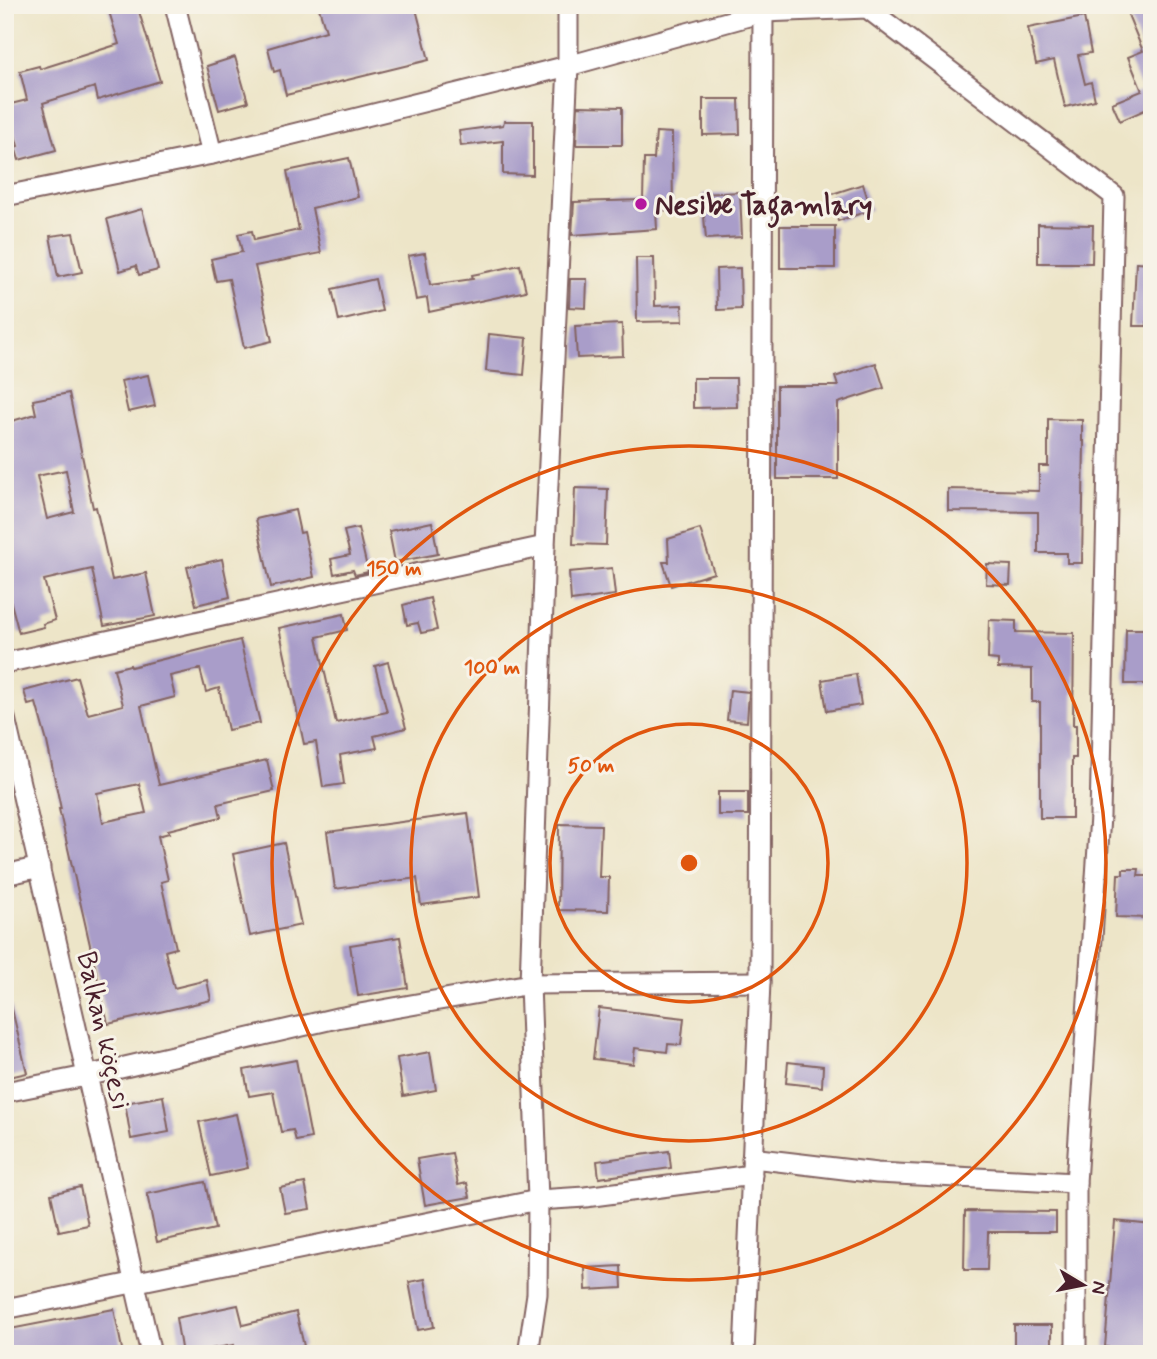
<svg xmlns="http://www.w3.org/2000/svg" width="1157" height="1359" font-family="Mynerve,sans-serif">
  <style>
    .building { fill: #a99dc9; fill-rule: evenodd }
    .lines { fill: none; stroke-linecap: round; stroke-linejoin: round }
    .minor-casing { stroke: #836462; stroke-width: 23 }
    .minor { stroke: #fff; stroke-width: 19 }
    .ring { fill: none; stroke: #e0560e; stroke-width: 3.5 }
    .poi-dot { fill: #b5179e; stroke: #f7f3e8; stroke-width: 2.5 }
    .labels { text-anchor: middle; stroke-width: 6; stroke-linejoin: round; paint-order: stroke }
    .poi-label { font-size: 28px; font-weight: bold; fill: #4a1f2b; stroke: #f7f3e8; text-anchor: start }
    .street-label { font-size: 28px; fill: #4a1f2b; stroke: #f7f3e8 }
    .centre { fill: #e0560e; stroke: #f7f3e8; stroke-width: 3.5 }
    .ring-label { font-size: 21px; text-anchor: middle; font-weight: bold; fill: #e0560e; stroke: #f7f3e8; stroke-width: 6; stroke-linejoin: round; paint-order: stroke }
  </style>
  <rect width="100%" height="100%" fill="#f7f3e8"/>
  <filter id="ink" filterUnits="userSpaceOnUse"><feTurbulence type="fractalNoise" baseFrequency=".0143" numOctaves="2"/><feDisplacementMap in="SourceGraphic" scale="14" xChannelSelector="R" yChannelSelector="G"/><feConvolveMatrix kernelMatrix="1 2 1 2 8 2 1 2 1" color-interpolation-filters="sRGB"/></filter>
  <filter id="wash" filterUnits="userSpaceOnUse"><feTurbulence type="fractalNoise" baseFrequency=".00686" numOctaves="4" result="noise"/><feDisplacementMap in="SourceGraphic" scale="28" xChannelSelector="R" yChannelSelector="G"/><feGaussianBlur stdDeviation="1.57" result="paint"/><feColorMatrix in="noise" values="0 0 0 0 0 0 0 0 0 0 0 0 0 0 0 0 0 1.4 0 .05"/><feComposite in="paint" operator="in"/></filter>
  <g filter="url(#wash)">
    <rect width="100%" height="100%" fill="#ede5c8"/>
    <g id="blocks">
      <g class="building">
        <path d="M 107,5 L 137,5 L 160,81 L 98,100 L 95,87 L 43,103 L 56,150 L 19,160 L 15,147 L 18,146 L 7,105 L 27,100 L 20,71 L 39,66 L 40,69 L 119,44 Z"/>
        <path d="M 318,5 L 415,5 L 429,60 L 286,95 L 280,70 L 274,72 L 268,48 L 326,31 Z"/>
        <path d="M 1124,5 L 1152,5 L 1152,113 L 1149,108 L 1120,121 L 1112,103 L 1142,91 L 1128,57 L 1143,51 Z"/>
        <path d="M 1084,17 L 1091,53 L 1078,55 L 1085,84 L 1091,82 L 1095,100 L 1065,107 L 1054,60 L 1036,64 L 1028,28 Z"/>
        <path d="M 235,57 L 248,102 L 219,110 L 207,66 Z"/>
        <path d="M 703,99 L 739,99 L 740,134 L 703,135 Z"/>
        <path d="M 578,106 L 622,107 L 622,145 L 576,145 Z"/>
        <path d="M 504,121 L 533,121 L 533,175 L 503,174 L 503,141 L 461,146 L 459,131 L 503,125 Z"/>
        <path d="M 656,132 L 672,133 L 673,210 L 656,211 L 657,229 L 572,235 L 574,202 L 643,200 L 644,159 L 654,159 Z"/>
        <path d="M 349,158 L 358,197 L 312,208 L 321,253 L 255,266 L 272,341 L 244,348 L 229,279 L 216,281 L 211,259 L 242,252 L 238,234 L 252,231 L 254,240 L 299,230 L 287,171 Z"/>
        <path d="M 863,184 L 871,210 L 838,221 L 829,195 Z"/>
        <path d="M 740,192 L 742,237 L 706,239 L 702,194 Z"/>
        <path d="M 142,209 L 158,270 L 139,275 L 136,266 L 120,271 L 107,219 Z"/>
        <path d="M 1038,224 L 1093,225 L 1092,263 L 1038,263 Z"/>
        <rect x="780" y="226" width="55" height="42"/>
        <path d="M 73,233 L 82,272 L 58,277 L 50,236 Z"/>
        <path d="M 425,253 L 430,285 L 473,279 L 472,275 L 520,265 L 526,291 L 429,312 L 427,298 L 416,300 L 408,256 Z"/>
        <path d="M 636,258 L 654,258 L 655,306 L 682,305 L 683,321 L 637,322 Z"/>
        <path d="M 1136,262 L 1152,263 L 1152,303 L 1148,303 L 1147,326 L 1133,326 Z"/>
        <path d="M 740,268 L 741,309 L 717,310 L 716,269 Z"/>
        <path d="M 375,279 L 382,311 L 339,321 L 332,289 Z"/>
        <path d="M 570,279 L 587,279 L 586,308 L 569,307 Z"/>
        <path d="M 622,324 L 623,356 L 577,358 L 575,326 Z"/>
        <path d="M 489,334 L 527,338 L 524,375 L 486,371 Z"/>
        <path d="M 876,363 L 884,388 L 838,403 L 838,479 L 777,479 L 777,386 L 838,386 L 835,377 Z"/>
        <path d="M 148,375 L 155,406 L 128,412 L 121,381 Z"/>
        <path d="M 693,378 L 736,378 L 737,407 L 693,408 Z"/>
        <path d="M 69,393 L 93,508 L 96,507 L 112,580 L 146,573 L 155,616 L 104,626 L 92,569 L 44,580 L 55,620 L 43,624 L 44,627 L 19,633 L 7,588 L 5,589 L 5,423 L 36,414 L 33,400 ZM 66,470 L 74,512 L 47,519 L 37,476 Z"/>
        <path d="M 1048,419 L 1082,420 L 1082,441 L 1084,441 L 1082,563 L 1067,563 L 1067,553 L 1038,553 L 1038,512 L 948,511 L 948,489 L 1039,491 L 1039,466 L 1048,466 Z"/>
        <path d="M 575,488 L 608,489 L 606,545 L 573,544 Z"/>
        <path d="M 295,510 L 300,533 L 304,532 L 314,577 L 271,587 L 256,519 Z"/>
        <path d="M 432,522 L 438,554 L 395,562 L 389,531 Z"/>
        <path d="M 358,528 L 368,572 L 355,575 L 353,570 L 334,574 L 331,559 L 350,555 L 344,531 Z"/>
        <path d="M 700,529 L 714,573 L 671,586 L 663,562 L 669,562 L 668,539 Z"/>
        <path d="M 222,559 L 230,597 L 196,605 L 187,567 Z"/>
        <path d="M 987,564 L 1011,565 L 1010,585 L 986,584 Z"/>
        <path d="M 612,568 L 615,595 L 571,601 L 569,572 Z"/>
        <path d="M 430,598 L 437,630 L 421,633 L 418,623 L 407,625 L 403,605 Z"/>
        <path d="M 344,614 L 347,630 L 317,637 L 336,723 L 387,712 L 375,666 L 388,662 L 406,728 L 374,736 L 377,748 L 340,755 L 344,784 L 323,787 L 316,742 L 304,744 L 279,628 Z"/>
        <path d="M 989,620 L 1016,621 L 1016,632 L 1074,633 L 1073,725 L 1076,725 L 1076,758 L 1072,758 L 1072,818 L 1040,818 L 1040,702 L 1032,702 L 1032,669 L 998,668 L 998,660 L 988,659 Z"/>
        <path d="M 1126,629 L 1152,629 L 1152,684 L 1125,684 Z"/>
        <path d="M 240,640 L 260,723 L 228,730 L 219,688 L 206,692 L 200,669 L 170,676 L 175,697 L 141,706 L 159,785 L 267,760 L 274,791 L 218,804 L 221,817 L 168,830 L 169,833 L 158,836 L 168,880 L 161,882 L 176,948 L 165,951 L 174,988 L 207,980 L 211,1000 L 108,1024 L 59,809 L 61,809 L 47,742 L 36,703 L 28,705 L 24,691 L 77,677 L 88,714 L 123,705 L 114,669 L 130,665 L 131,667 ZM 139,784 L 146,813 L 103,822 L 97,793 Z"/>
        <path d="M 856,674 L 861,705 L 827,711 L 822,680 Z"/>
        <path d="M 730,690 L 749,692 L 747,722 L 727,720 Z"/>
        <rect x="718" y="792" width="30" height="23"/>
        <path d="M 468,813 L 479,897 L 421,905 L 417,878 L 335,889 L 327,832 Z"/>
        <path d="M 559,824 L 601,825 L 599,877 L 609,877 L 608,911 L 558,910 Z"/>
        <path d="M 284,843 L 301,925 L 250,936 L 233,854 Z"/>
        <path d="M 1123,869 L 1139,869 L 1138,876 L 1151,876 L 1150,918 L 1116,917 L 1118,874 L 1123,874 Z"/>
        <path d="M 400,937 L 408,988 L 358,996 L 350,945 Z"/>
        <path d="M 11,1005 L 27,1073 L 5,1078 L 5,1006 Z"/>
        <path d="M 599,1008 L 684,1018 L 681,1045 L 668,1044 L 667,1052 L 635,1048 L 633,1064 L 593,1059 Z"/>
        <path d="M 430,1052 L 436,1090 L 403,1096 L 397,1058 Z"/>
        <path d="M 296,1060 L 311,1138 L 296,1141 L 293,1130 L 281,1132 L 273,1092 L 249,1096 L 244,1070 Z"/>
        <path d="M 788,1062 L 823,1066 L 822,1087 L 786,1083 Z"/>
        <path d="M 163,1096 L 169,1132 L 131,1139 L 125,1103 Z"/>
        <path d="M 236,1114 L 248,1168 L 211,1176 L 199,1122 Z"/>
        <path d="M 669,1151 L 671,1168 L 599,1178 L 597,1161 Z"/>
        <path d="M 452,1153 L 458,1185 L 467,1183 L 470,1197 L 425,1205 L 417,1159 Z"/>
        <path d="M 205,1182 L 215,1229 L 157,1242 L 147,1194 Z"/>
        <path d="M 305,1183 L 310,1209 L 285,1213 L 280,1188 Z"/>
        <path d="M 80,1187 L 88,1225 L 59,1231 L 51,1194 Z"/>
        <path d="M 965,1211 L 1056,1212 L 1056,1232 L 988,1232 L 987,1270 L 964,1270 Z"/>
        <path d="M 1115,1221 L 1152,1225 L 1150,1339 L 1152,1339 L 1152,1354 L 1131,1354 L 1131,1349 L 1105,1347 Z"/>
        <path d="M 621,1266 L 622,1288 L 586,1290 L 585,1268 Z"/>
        <path d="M 425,1279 L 434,1327 L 418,1330 L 409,1282 Z"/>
        <path d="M 238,1305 L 243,1325 L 296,1312 L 304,1346 L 271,1354 L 237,1354 L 234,1345 L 182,1354 L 176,1318 Z"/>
        <path d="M 114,1309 L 123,1354 L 5,1354 L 5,1330 Z"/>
        <rect x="1014" y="1325" width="38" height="29"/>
      </g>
    </g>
  </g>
  <g filter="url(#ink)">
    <use href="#blocks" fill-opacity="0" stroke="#836462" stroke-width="2"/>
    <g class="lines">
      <defs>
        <g id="minor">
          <path d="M 212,154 L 568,66 L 763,12 L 867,8 L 1114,196 L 1100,816 L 1076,1183 L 1076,1354"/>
          <path d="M 5,196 L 212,154 L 175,5"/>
          <path d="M 5,663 L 545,546"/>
          <path d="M 5,718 L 151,1354"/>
          <path d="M 5,875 L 40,867"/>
          <path d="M 5,1092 L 86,1076 L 337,1018 L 530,984 L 760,982"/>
          <path d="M 752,1158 L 877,1173 L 1076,1183"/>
          <path d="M 5,1309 L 538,1200 L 585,1197 L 752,1175"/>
          <path d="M 528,1354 L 537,1294 L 538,1200 L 530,984 L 545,546 L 568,66 L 568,5"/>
          <path d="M 744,1354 L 760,982 L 763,5"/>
        </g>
      </defs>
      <use href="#minor" class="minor-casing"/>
      <use href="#minor" class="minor"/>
    </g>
  </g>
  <g class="ring">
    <circle cx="689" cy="863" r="139"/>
    <circle cx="689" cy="863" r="278"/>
    <circle cx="689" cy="863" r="417"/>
  </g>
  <circle class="poi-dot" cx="641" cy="204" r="7"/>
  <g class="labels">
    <g class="poi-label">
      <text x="655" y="214">Nesibe Tagamlary</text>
    </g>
    <g class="street-label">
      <text transform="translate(105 1030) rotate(77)" y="10">Balkan köçesi</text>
    </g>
  </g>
  <circle cx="689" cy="863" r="10" class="centre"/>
  <g class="ring-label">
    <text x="394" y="575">150 m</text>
    <text x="492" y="674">100 m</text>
    <text x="591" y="772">50 m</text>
  </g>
  <rect width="1157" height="1359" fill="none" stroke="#f7f3e8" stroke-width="28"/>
  <g transform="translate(1083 1285) rotate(100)" stroke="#f7f3e8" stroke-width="5" paint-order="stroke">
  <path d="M0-5L12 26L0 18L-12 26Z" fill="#4a1f2b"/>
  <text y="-10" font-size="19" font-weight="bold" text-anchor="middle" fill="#4a1f2b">N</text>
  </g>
</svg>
